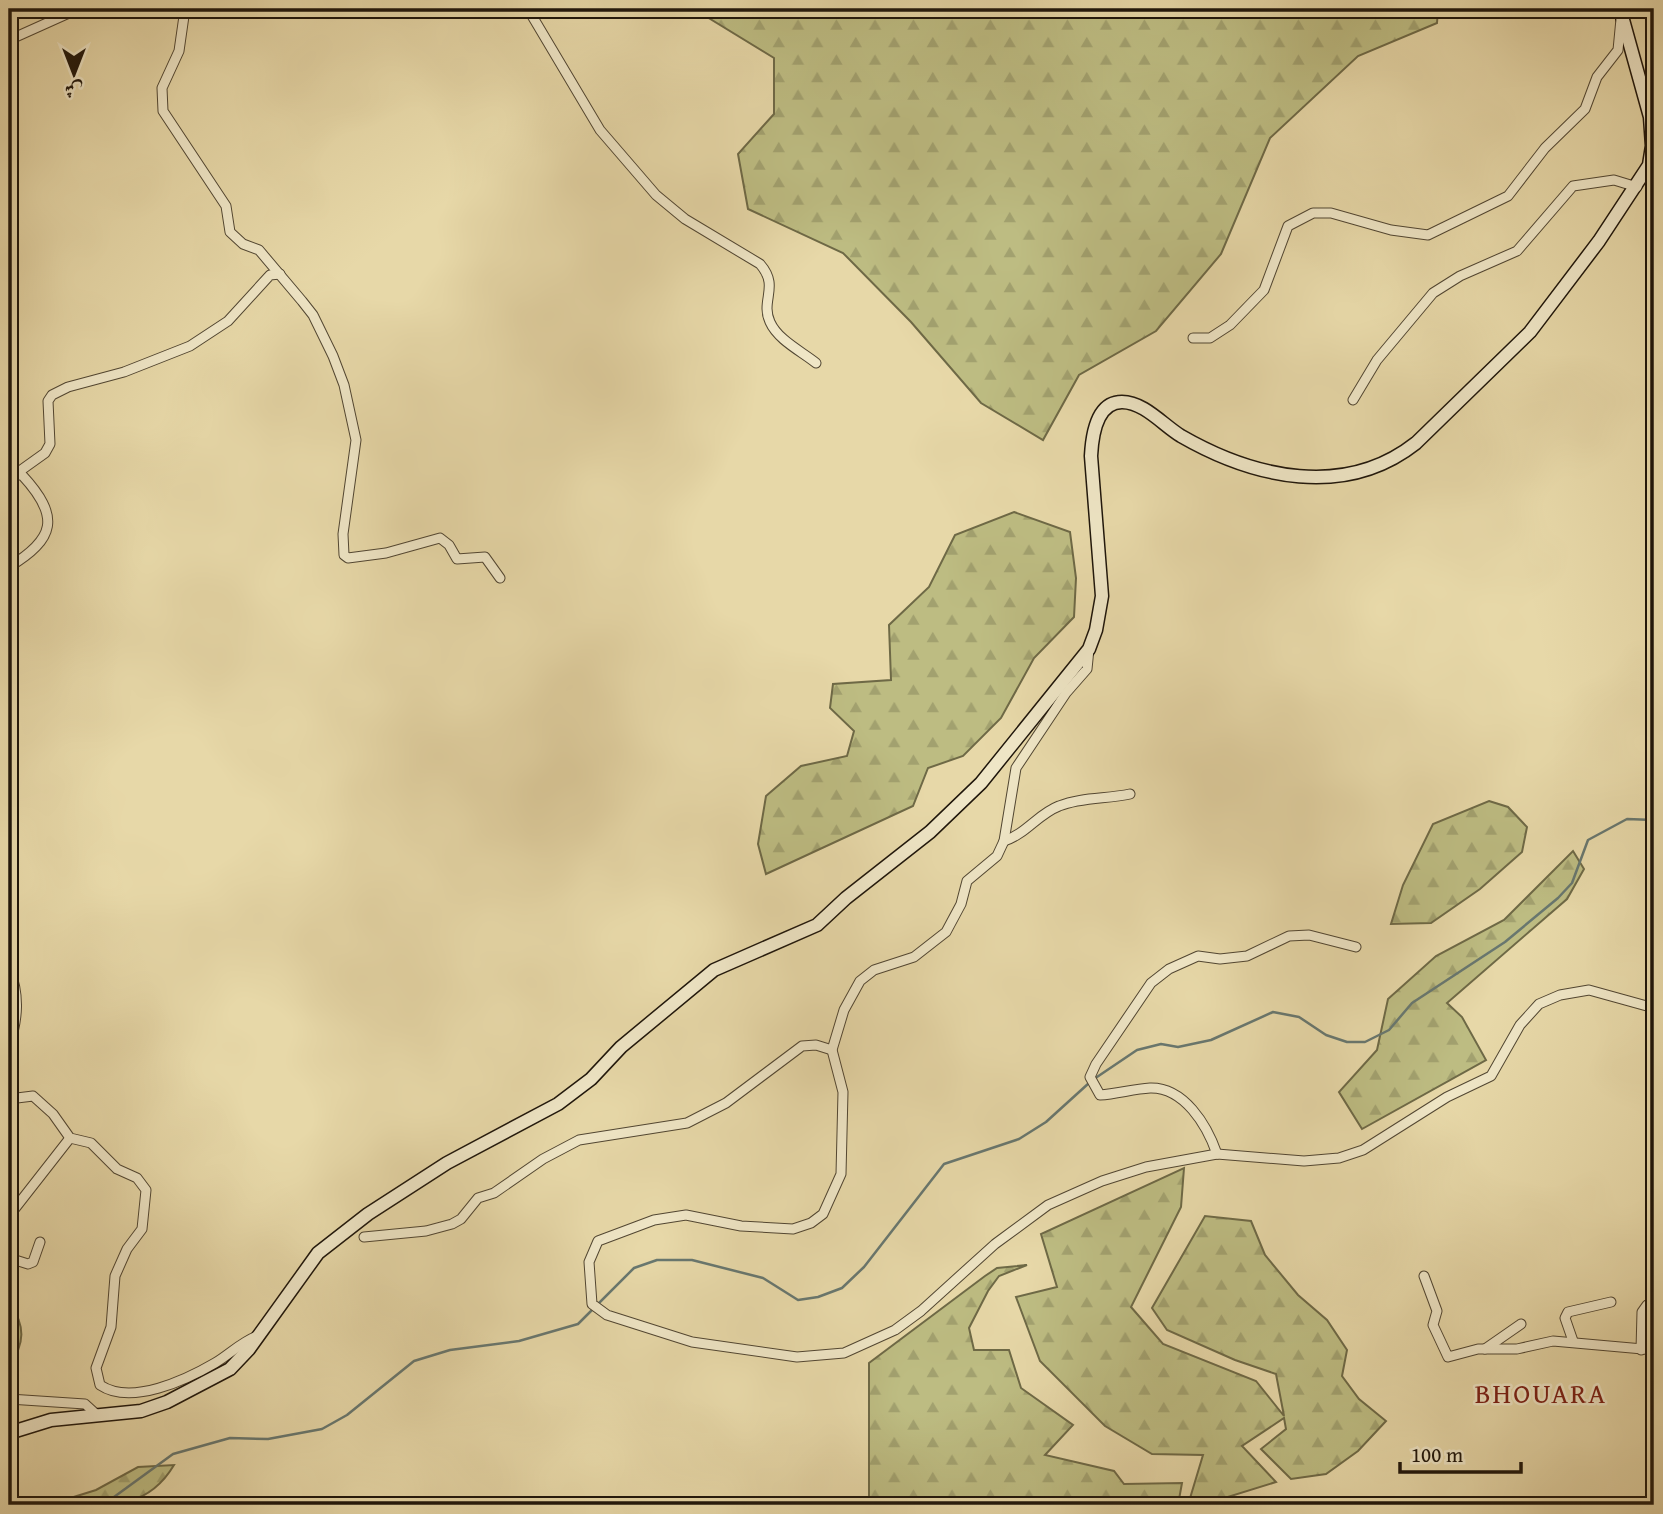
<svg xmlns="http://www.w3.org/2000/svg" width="1663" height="1514" font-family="'Gentium Book Plus',Amiri,serif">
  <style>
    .forest { fill: url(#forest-firs); stroke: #6e6946; stroke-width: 2 }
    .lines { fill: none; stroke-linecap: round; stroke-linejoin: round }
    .stream { stroke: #68776f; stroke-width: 2.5 }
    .street-casing { stroke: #514632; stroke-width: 11 }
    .secondary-casing { stroke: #1f160b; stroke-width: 15 }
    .street { stroke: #efe6c6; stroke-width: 9 }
    .secondary { stroke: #efe6c6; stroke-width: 12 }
    .labels { text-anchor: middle; stroke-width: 5; stroke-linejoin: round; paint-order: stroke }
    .quarter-label { font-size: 28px; letter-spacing: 2px; fill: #7a1f14; stroke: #efe6c6 }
  </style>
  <defs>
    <pattern id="forest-firs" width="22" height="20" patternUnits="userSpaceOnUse" patternTransform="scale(1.75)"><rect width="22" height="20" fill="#bdbc82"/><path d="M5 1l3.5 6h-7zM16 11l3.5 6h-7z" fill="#a2a16f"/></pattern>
  </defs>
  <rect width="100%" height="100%" fill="#e7d8a8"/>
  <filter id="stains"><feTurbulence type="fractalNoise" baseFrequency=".00286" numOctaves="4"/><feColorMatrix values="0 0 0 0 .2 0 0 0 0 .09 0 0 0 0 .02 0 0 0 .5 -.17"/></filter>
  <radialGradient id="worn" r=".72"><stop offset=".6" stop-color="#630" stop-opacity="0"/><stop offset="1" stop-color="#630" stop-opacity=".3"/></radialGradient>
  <g class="forest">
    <path d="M 694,9 L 1438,9 L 1437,23 L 1358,56 L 1270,138 L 1221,254 L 1156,331 L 1079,375 L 1043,440 L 981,403 L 911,322 L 843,253 L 748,209 L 738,154 L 774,114 L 774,58 Z"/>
    <path d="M 1014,512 L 1070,532 L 1076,578 L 1074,617 L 1034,658 L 1001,718 L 963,756 L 928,768 L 913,806 L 766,874 L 758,844 L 766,796 L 801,766 L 847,756 L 854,731 L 830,708 L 833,684 L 891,680 L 889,625 L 929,587 L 955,535 Z"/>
    <path d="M 1489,801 L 1508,807 L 1527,827 L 1522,852 L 1480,889 L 1431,923 L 1391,924 L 1403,885 L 1433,824 Z"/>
    <path d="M 1573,851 L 1584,869 L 1567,899 L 1447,1003 L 1462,1017 L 1486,1060 L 1362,1129 L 1339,1092 L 1377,1050 L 1388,999 L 1436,956 L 1504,920 Z"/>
    <path d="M 1184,1168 L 1181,1207 L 1131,1307 L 1163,1344 L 1256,1381 L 1284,1416 L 1276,1374 L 1235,1360 L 1167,1330 L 1152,1308 L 1205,1216 L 1251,1221 L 1265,1255 L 1298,1295 L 1327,1320 L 1347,1350 L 1342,1376 L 1359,1399 L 1386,1421 L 1358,1451 L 1326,1474 L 1291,1479 L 1261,1449 L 1286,1429 L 1284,1418 L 1242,1446 L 1276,1482 L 1202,1505 L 1188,1505 L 1203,1455 L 1152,1454 L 1105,1426 L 1040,1361 L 1016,1297 L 1057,1287 L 1041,1234 Z"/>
    <path d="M 1027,1265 L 999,1276 L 988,1291 L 969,1328 L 974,1350 L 1009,1350 L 1021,1388 L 1073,1425 L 1045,1455 L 1114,1471 L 1124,1484 L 1182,1483 L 1178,1505 L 869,1505 L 869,1363 L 985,1276 L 997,1268 Z"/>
    <path d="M 9,1302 C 26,1326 25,1343 9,1367 Z"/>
    <path d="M 174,1465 C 145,1514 101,1505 48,1505 L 96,1490 L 138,1467 Z"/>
  </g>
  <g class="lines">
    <g class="stream">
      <path d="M 1094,1079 L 1137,1050 L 1161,1044 L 1178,1047 L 1211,1040 L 1273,1012 L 1299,1017 L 1326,1035 L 1347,1042 L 1365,1042 L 1389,1030 L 1412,1003 L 1505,942 L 1558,898 L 1572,883 L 1588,840 L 1627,819 L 1654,820"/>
      <path d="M 103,1505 L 173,1454 L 230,1438 L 268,1439 L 322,1429 L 347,1415 L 414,1361 L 450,1350 L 519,1341 L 578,1324 L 634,1268 L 657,1260 L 692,1260 L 763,1278 L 798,1300 L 818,1297 L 842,1288 L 864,1267 L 944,1164 L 1019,1139 L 1046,1122 L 1089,1083"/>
    </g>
    <defs>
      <g id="street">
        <path d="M 185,9 L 179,51 L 162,88 L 163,111 L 226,206 L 230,232 L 243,244 L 259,250 L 302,301 L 313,315 L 333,356 L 344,385 L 356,440 L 343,534 L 344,555 L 348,558 L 386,553 L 440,538 L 449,545 L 457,559 L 485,557 L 500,578"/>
        <path d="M 528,9 L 600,130 L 656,195 L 685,219 L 760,264 C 780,287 760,300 770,322 C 778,340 801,351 816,363"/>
        <path d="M 9,40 L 78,9"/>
        <path d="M 1193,338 L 1210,338 L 1230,325 L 1264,290 L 1288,226 L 1313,213 L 1331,213 L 1391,230 L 1428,235 L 1508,196 L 1545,148 L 1585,109 L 1597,77 L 1618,50 L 1621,19"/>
        <path d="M 1353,400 L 1377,360 L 1433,293 L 1460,276 L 1517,251 L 1573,186 L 1614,180 L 1637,187"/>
        <path d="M 17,473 L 45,453 L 50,444 L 48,401 L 52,395 L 68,387 L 124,372 L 190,346 L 228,321 L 270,275 L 280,274"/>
        <path d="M 9,475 L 22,475 C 61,517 55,539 9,567"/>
        <path d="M 1089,649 L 1087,669 L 1066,693 L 1016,768 L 1004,841 L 997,856 L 967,881 L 961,904 L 946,932 L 914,957 L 874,970 L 860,981 L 844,1010 L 832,1050 L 843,1092 L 841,1174 L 823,1214 L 811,1223 L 793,1229 L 741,1226 L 686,1215 L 654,1220 L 598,1241 L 589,1262 L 592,1304 L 607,1315 L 692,1342 L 797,1357 L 844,1353 L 895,1330 L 921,1311 L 995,1244 L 1048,1205 L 1102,1181 L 1146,1167 L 1217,1154 L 1304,1161 L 1339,1158 L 1363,1150 L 1447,1097 L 1491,1076 L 1520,1025 L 1539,1004 L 1560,995 L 1589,990 L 1654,1008"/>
        <path d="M 1004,841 C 1026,834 1038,814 1059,806 C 1081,797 1107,799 1130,794"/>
        <path d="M 9,968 C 20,995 18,1019 9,1046"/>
        <path d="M 9,1099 L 33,1096 L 53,1114 L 70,1138 L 91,1143 L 117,1169 L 137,1178 L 146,1190 L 142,1229 L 127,1249 L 115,1276 L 111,1327 L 96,1368 L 100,1385 C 131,1406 186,1380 215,1363 C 230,1354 240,1343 257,1336"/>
        <path d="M 1217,1154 C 1207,1125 1184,1087 1150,1088 C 1133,1089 1117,1094 1100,1095 L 1090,1077 L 1096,1064 L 1151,983 L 1169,969 L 1198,956 L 1220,959 L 1247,956 L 1289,936 L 1309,935 L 1356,947"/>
        <path d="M 9,1216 L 70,1138"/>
        <path d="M 364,1237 L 426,1231 L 452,1224 L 461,1219 L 478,1198 L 494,1193 L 543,1159 L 579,1140 L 687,1123 L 726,1103 L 802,1046 L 816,1045 L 832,1050"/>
        <path d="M 9,1258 L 28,1264 L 33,1262 L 40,1242"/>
        <path d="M 1424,1276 L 1437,1311 L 1433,1325 L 1448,1357 L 1478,1349 L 1517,1349 L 1553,1341 L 1654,1350"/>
        <path d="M 1573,1341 L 1565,1318 L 1568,1312 L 1611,1302"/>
        <path d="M 1485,1349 L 1521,1324"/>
        <path d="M 1641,1350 L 1642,1312 L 1647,1305 L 1654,1305"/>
        <path d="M 9,1399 L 85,1404 L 96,1414"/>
      </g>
      <path id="secondary" d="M 9,1433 L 51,1420 L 141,1411 L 167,1402 L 230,1369 L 249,1349 L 318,1253 L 368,1214 L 447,1163 L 558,1104 L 591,1079 L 621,1047 L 714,970 L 817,925 L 846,898 L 930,832 L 981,783 L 1089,649 L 1096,630 L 1102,596 L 1091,456 C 1092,437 1096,402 1122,402 C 1144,402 1163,425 1181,436 C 1254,478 1345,499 1416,443 L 1530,332 L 1599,241 L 1649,165 L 1652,146 L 1650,117 L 1620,9"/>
    </defs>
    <use href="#street" class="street-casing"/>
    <use href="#secondary" class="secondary-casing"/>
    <use href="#street" class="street"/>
    <use href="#secondary" class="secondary"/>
  </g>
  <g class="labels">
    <g class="quarter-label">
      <text x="1541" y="1403">BHOUARA</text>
    </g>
  </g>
  <rect width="1663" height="1514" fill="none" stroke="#e7d8a8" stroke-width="35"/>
  <rect x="10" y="10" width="1642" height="1493" fill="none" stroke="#1f160b" stroke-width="3.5"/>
  <rect x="18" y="18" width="1628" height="1479" fill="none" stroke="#1f160b" stroke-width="2"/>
  <g transform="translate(74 74) rotate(180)" stroke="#efe6c6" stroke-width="5" paint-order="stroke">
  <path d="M0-5L12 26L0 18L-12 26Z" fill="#1f160b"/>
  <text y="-10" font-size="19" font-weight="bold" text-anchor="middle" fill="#1f160b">ش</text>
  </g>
  <path d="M1400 1462v10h121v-10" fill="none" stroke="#1f160b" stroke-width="3.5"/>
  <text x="1411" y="1462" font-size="21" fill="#1f160b" stroke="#efe6c6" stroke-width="5" paint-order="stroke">100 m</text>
  <rect width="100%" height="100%" filter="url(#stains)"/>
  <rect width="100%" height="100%" fill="url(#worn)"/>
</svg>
